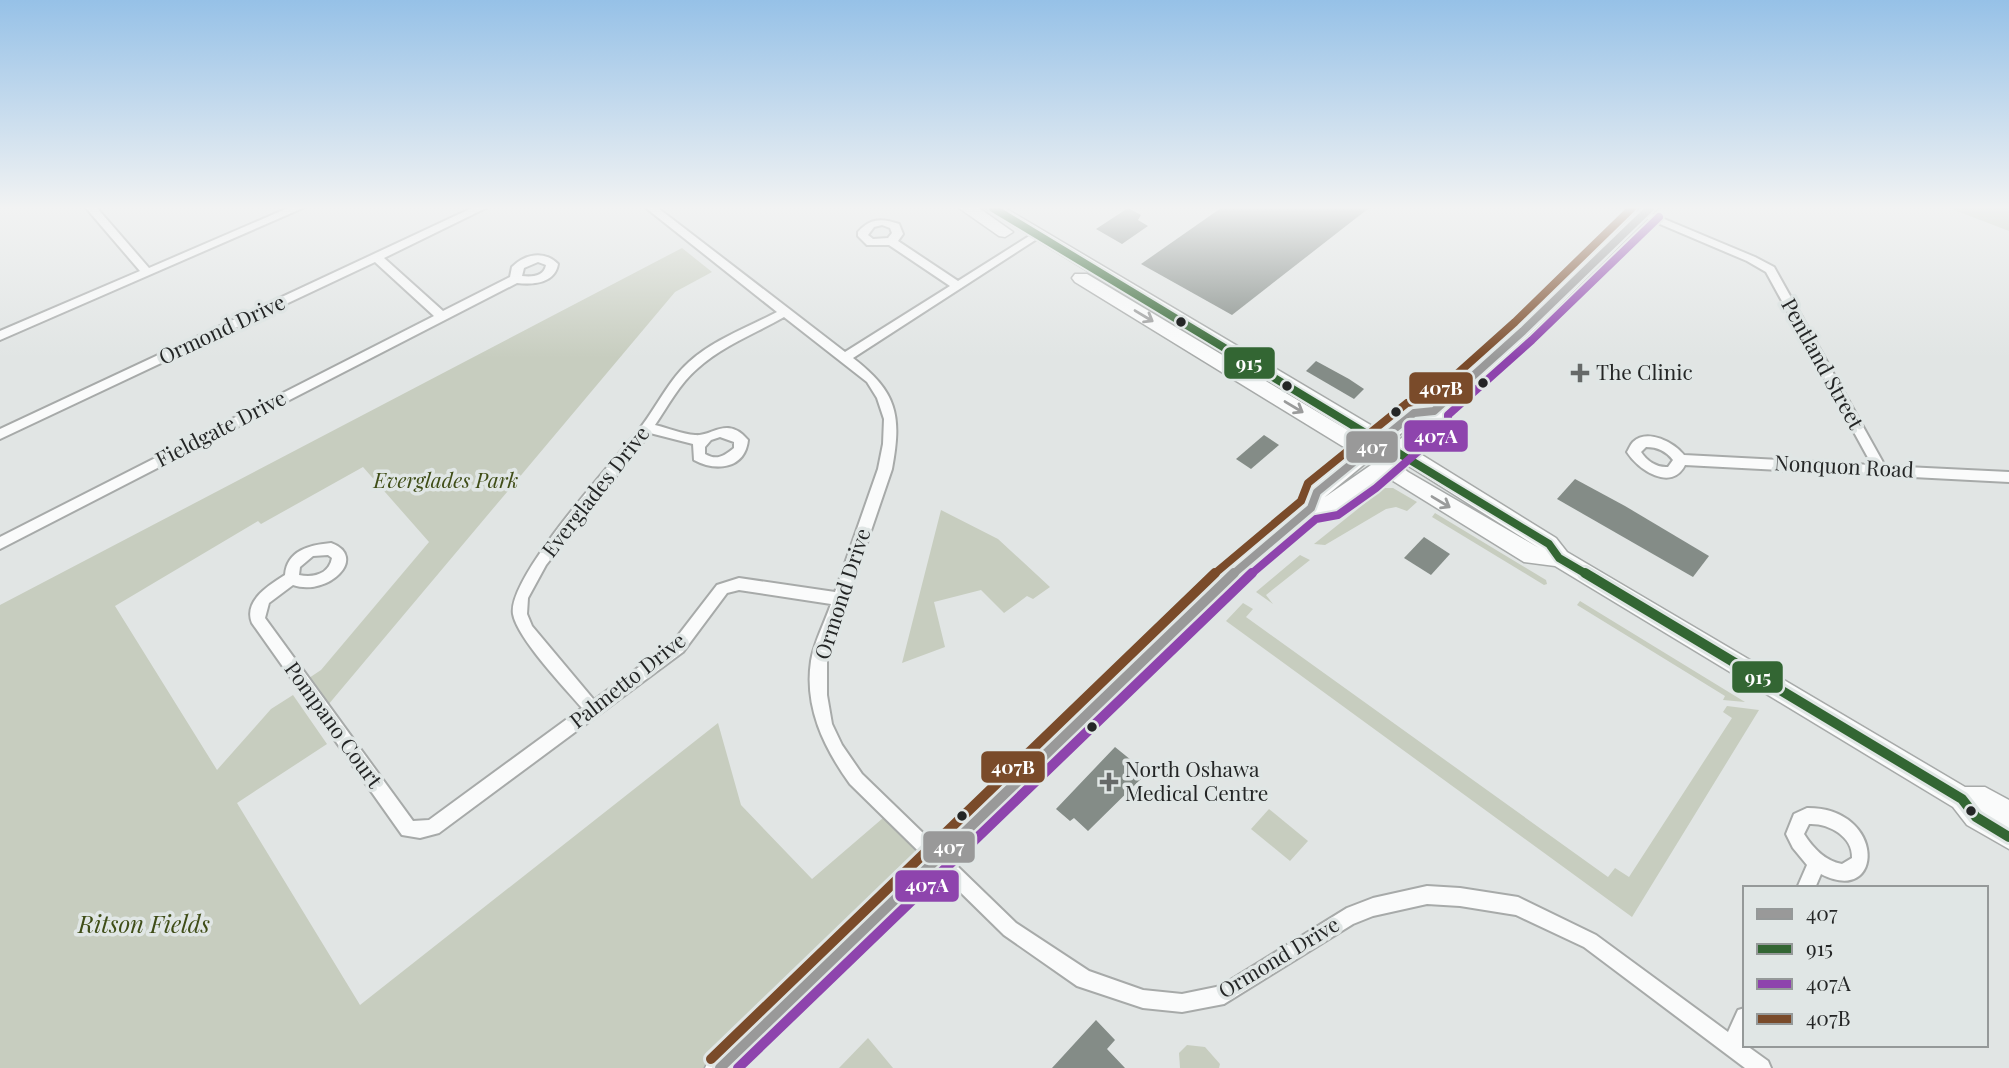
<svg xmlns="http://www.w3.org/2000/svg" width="2009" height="1068" font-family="'Playfair Display',serif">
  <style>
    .green { fill: #c7cdbf }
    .building { fill: #848c87 }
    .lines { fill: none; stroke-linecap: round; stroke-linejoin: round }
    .minor-casing { stroke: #a7aaa9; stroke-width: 4 }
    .secondary-casing { stroke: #a7aaa9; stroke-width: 3 }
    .minor { fill: #fafbfb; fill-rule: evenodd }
    .secondary { fill: #fafbfb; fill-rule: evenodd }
    .bus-1-far1-casing { stroke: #e0e6e5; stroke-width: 12 }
    .bus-1-casing { stroke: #e0e6e5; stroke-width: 16 }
    .bus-2-far1-casing { stroke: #e0e6e5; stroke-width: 12 }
    .bus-2-casing { stroke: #e0e6e5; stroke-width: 16 }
    .bus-3-far1-casing { stroke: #e0e6e5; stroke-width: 12 }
    .bus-3-casing { stroke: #e0e6e5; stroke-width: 16 }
    .bus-4-far1-casing { stroke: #e0e6e5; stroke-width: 12 }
    .bus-4-casing { stroke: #e0e6e5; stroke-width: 16 }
    .bus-1-far1 { stroke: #999; stroke-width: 8 }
    .bus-1 { stroke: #999; stroke-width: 10 }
    .bus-2-far1 { stroke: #363; stroke-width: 8 }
    .bus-2 { stroke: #363; stroke-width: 10 }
    .bus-3-far1 { stroke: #8e44ad; stroke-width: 8 }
    .bus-3 { stroke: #8e44ad; stroke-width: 10 }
    .bus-4-far1 { stroke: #7a4b2a; stroke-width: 8 }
    .bus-4 { stroke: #7a4b2a; stroke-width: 10 }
    .oneway { stroke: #9a9b9b }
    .bus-dot { fill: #242626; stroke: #e0e6e5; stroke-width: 2.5 }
    .poi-dot { fill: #666968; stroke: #e0e6e5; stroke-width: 2.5 }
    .labels { text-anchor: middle; stroke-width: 7; stroke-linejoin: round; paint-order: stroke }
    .street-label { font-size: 21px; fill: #242626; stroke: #e0e6e5 }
    .poi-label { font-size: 21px; fill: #242626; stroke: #e0e6e5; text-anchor: start }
    .park-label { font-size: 21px; font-style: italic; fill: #3f4d17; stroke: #e0e6e5 }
    .near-park-label { font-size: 24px; font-style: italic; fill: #3f4d17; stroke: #e0e6e5 }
    .line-badge { stroke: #e0e6e5; stroke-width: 2.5 }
    .badge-label { font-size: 19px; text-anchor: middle; font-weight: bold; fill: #fff }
  </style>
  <rect width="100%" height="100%" fill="#e1e5e4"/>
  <g class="green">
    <path d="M 1949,208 L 2009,208 L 2009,231 Z"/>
    <path d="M 682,248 L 712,272 L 675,292 L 328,705 L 309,678 L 321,670 L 429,542 L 363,467 L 261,524 L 258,521 L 115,606 L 217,770 L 271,709 L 293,695 L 327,744 L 237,803 L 360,1005 L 718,723 L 741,805 L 812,879 L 890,812 L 937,858 L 720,1068 L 0,1068 L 0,605 Z"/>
    <path d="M 1384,488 L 1393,488 L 1417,502 L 1407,511 L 1396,507 L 1386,509 L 1325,545 L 1314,544 Z"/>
    <path d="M 941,510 L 998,539 L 1050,587 L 1033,599 L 1027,596 L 1004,613 L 981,590 L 934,602 L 945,647 L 902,663 Z"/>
    <path d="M 1435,513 L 1546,580 L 1547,584 L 1544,585 L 1432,517 Z"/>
    <path d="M 1300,555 L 1310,560 L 1266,595 L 1273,604 L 1256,592 Z"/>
    <path d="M 1580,601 L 1745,702 L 1723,700 L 1725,696 L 1577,605 Z"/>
    <path d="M 1243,603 L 1253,609 L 1246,617 L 1608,877 L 1615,868 L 1629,877 L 1732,718 L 1723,712 L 1727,706 L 1759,710 L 1632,917 L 1226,621 Z"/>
    <path d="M 1269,809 L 1308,841 L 1290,861 L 1251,829 Z"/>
    <path d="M 868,1038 L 893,1068 L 839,1068 Z"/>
    <path d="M 1187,1045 L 1205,1047 L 1220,1064 L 1219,1068 L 1180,1068 L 1179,1053 Z"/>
  </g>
  <g class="building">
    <path d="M 1128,208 L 1141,215 L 1138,220 L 1148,226 L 1122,244 L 1096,229 Z"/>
    <path d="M 1221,208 L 1369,208 L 1232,315 L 1141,264 Z"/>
    <path d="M 1316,361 L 1349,379 L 1364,389 L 1354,399 L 1306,371 Z"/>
    <path d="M 1264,435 L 1279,445 L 1251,469 L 1236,459 Z"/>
    <path d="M 1575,479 L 1625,506 L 1709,556 L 1693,577 L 1557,499 Z"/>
    <path d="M 1424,537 L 1450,554 L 1431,575 L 1404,558 Z"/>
    <path d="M 1115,747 L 1147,773 L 1088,831 L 1074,818 L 1070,821 L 1056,809 Z"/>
    <path d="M 1096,1020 L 1115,1040 L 1107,1049 L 1125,1068 L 1052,1068 Z"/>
  </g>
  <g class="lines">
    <defs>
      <g id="minor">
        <path d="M 86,208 L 97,208 L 149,268 L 288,208 L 303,208 L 0,340 L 0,331 L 140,271 Z"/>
        <path d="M 472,208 L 486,208 L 384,258 L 443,311 L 510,277 L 512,267 C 525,254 544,250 558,264 C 555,283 534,285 517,283 L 0,549 L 0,537 L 434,316 L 375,262 L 0,439 L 0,429 ZM 538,262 L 546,265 C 544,277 531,277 522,276 L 524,268 Z"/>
        <path d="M 646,208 L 658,208 L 845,352 L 950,286 L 889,245 L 867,245 L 858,236 L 858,232 C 870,218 882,218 899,224 L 903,234 L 898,241 L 958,281 L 1034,233 L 1042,233 L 1043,235 L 853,358 C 897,392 902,415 892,469 L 827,660 L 827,695 L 832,724 L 842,745 L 862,774 L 1016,923 L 1089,971 L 1143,990 L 1182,994 L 1221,986 L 1347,908 L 1373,898 L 1427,886 L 1460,888 L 1518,897 L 1596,935 L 1728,1032 L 1738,1010 L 1745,1008 L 1745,1038 L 1743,1043 L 1768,1061 L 1771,1068 L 1745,1068 L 1584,947 L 1516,915 L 1460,906 L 1427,904 L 1373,916 L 1353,924 L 1224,1004 L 1182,1012 L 1143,1008 L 1077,986 L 1004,935 L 850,784 C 824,748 804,707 811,661 C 814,642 825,622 831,604 L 739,590 L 727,593 L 683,652 L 439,833 L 420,838 L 402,835 L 252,623 C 243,601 269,585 285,575 C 287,550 310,545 331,543 C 369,557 328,597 293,585 L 269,603 L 265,618 L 413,821 L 429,820 L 582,708 C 565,688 517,638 513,614 C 507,577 615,460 641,427 C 657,406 669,380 689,362 C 713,340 748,327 777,312 ZM 882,225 L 890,228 L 892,233 L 888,238 L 873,239 L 868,235 L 874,227 ZM 784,317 L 867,382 L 877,398 L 884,419 L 883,444 L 878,469 L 835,592 L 739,578 L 717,585 L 673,642 L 594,700 L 532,626 L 527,614 L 528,598 L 546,565 L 650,433 L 693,444 L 694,460 C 716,472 745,469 748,440 C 727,415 712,437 695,435 C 682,434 668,428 655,425 C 668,406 680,383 698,368 C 722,346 756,333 784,317 ZM 720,437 L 734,442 L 734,448 C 724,456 717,461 705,454 L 705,447 L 711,440 ZM 328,555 L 332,558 C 329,574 314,578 299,575 L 300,567 L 313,556 Z"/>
        <path d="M 1645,211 L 1755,257 L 1774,267 L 1885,466 L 2009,472 L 2009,482 L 1685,465 C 1672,492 1638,470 1627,452 C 1629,449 1630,445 1633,442 C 1648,428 1674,443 1684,455 L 1872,465 L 1766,272 L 1747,261 L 1641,216 L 1640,214 ZM 1646,447 C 1658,447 1666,451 1673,460 L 1668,467 C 1657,468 1647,461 1641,452 Z"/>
        <path d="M 1807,808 C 1886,807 1885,907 1821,874 L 1815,888 L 1797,888 L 1807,865 L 1793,848 L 1786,834 L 1794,814 ZM 1809,824 C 1828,823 1853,836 1852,858 L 1842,864 C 1825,861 1813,848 1804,834 Z"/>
      </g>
      <g id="secondary">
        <path d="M 959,208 L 979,208 L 1013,232 L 1005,237 L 999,236 Z"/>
        <path d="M 985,208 L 1005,208 L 1379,430 L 1407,408 L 1429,405 L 1517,327 L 1641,208 L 1658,208 L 1529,335 L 1444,413 L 1446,420 L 1443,425 L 1414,450 L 1556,538 L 1567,552 L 1965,787 L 1985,787 L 2009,800 L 2009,849 L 1967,825 L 1953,807 L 1555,566 L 1524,562 L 1385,476 L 1339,510 L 1317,515 L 1251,571 L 741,1068 L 705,1068 L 710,1058 L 1235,559 L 1302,504 L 1310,487 L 1352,452 L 1075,282 L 1072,278 L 1075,274 L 1087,274 L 1366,441 ZM 1419,419 L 1425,419 L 1398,441 L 1394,439 ZM 1367,462 L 1371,465 L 1325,497 L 1326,496 ZM 1401,462 L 1412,468 L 1539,548 L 1408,472 L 1398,464 Z"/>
      </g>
    </defs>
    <use href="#minor" class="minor-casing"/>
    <use href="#secondary" class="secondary-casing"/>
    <use href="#minor" class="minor"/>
    <use href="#secondary" class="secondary"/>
    <defs>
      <path id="bus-1-far1" d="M 1232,575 L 1311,508 L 1317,492 L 1414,413 L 1434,411 L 1523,331 L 1650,208"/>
      <path id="bus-1" d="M 720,1068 L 1234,573"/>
      <path id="bus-2-far1" d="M 993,208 L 1549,544 L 1559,558 L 1588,575"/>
      <path id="bus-2" d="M 1585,573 L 1962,799 L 1976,817 L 2009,837"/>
      <path id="bus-3-far1" d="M 1250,575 L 1316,519 L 1338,515 L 1376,488 L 1444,429 L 1448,423 L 1448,415 L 1532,340 L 1659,217"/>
      <path id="bus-3" d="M 738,1068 L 1252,573"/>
      <path id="bus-4-far1" d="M 1213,575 L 1301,501 L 1308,483 L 1407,403 L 1429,399 L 1515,322 L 1632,208"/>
      <path id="bus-4" d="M 711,1059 L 1215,573"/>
    </defs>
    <use href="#bus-1-far1" class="bus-1-far1-casing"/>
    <use href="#bus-1" class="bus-1-casing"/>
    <use href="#bus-2-far1" class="bus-2-far1-casing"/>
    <use href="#bus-2" class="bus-2-casing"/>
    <use href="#bus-3-far1" class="bus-3-far1-casing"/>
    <use href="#bus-3" class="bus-3-casing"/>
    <use href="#bus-4-far1" class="bus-4-far1-casing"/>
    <use href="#bus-4" class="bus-4-casing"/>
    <use href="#bus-1-far1" class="bus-1-far1"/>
    <use href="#bus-1" class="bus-1"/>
    <use href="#bus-2-far1" class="bus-2-far1"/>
    <use href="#bus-2" class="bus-2"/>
    <use href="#bus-3-far1" class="bus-3-far1"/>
    <use href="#bus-3" class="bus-3"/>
    <use href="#bus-4-far1" class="bus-4-far1"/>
    <use href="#bus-4" class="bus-4"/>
  </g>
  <defs><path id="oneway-shaft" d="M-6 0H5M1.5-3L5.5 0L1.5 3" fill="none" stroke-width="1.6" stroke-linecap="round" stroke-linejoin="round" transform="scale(1.75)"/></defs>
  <g class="oneway">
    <use href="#oneway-shaft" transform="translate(1144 316) rotate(31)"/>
    <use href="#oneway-shaft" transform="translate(1294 407) rotate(31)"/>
    <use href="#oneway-shaft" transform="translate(1441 502) rotate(31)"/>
  </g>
  <linearGradient id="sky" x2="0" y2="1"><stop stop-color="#96c1e7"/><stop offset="0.58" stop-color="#f2f3f3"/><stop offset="1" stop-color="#f2f3f3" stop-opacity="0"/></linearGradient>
  <rect width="2009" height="358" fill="url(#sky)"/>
  <g class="bus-dot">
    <circle cx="1181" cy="322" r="6"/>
    <circle cx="1483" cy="383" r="6"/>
    <circle cx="1287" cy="386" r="6"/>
    <circle cx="1396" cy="412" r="6"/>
    <circle cx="1092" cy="727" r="6"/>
    <circle cx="1971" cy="811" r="6"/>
    <circle cx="962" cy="816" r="6"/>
  </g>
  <g class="poi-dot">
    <path d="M1576.5 362.5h7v7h7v7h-7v7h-7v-7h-7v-7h7z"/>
    <path d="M1105.5 771.5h7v7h7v7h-7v7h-7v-7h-7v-7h7z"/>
  </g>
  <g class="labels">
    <g class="street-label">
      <text transform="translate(222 330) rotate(-25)" y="7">Ormond Drive</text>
      <text transform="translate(1822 364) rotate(61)" y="7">Pentland Street</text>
      <text transform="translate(221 429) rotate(-27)" y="7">Fieldgate Drive</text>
      <text transform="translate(1844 467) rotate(3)" y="7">Nonquon Road</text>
      <text transform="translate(596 492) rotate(-52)" y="7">Everglades Drive</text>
      <text transform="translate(843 594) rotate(-72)" y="7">Ormond Drive</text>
      <text transform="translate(628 681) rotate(-38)" y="7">Palmetto Drive</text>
      <text transform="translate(333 725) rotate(54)" y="7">Pompano Court</text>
      <text transform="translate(1279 958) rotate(-31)" y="7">Ormond Drive</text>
    </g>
    <g class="poi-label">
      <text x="1596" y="380">The Clinic</text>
      <text x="1125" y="777">North Oshawa<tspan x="1125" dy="24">Medical Centre</tspan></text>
    </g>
    <g class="park-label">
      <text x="446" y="488">Everglades Park</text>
    </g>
    <g class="near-park-label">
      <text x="144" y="933">Ritson Fields</text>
    </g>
  </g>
  <g class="line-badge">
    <rect x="1223" y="346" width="53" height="34" rx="7" fill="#363"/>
    <rect x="1408" y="371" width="66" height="34" rx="7" fill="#7a4b2a"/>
    <rect x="1403" y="419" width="66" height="34" rx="7" fill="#8e44ad"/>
    <rect x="1345" y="430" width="54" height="34" rx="7" fill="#999"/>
    <rect x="1731" y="660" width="53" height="34" rx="7" fill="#363"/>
    <rect x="980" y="750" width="66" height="34" rx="7" fill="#7a4b2a"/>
    <rect x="922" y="830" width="54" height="34" rx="7" fill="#999"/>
    <rect x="894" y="869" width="66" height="34" rx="7" fill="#8e44ad"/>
  </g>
  <g class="badge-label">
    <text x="1249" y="370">915</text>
    <text x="1441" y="395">407B</text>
    <text x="1436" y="443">407A</text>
    <text x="1372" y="454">407</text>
    <text x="1758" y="684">915</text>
    <text x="1013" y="774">407B</text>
    <text x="949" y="854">407</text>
    <text x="927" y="892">407A</text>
  </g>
  <rect x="1743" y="886" width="245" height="161" fill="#e0e6e5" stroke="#959999" stroke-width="2"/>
  <rect x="1757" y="909" width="35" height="10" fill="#999999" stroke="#959999" stroke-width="2"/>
  <text x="1806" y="921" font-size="21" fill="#242626">407</text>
  <rect x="1757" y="944" width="35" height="10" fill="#336633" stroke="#959999" stroke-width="2"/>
  <text x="1806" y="956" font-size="21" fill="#242626">915</text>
  <rect x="1757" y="979" width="35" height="10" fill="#8e44ad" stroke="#959999" stroke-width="2"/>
  <text x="1806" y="991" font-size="21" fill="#242626">407A</text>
  <rect x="1757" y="1014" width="35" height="10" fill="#7a4b2a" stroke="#959999" stroke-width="2"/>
  <text x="1806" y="1026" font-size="21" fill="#242626">407B</text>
</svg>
